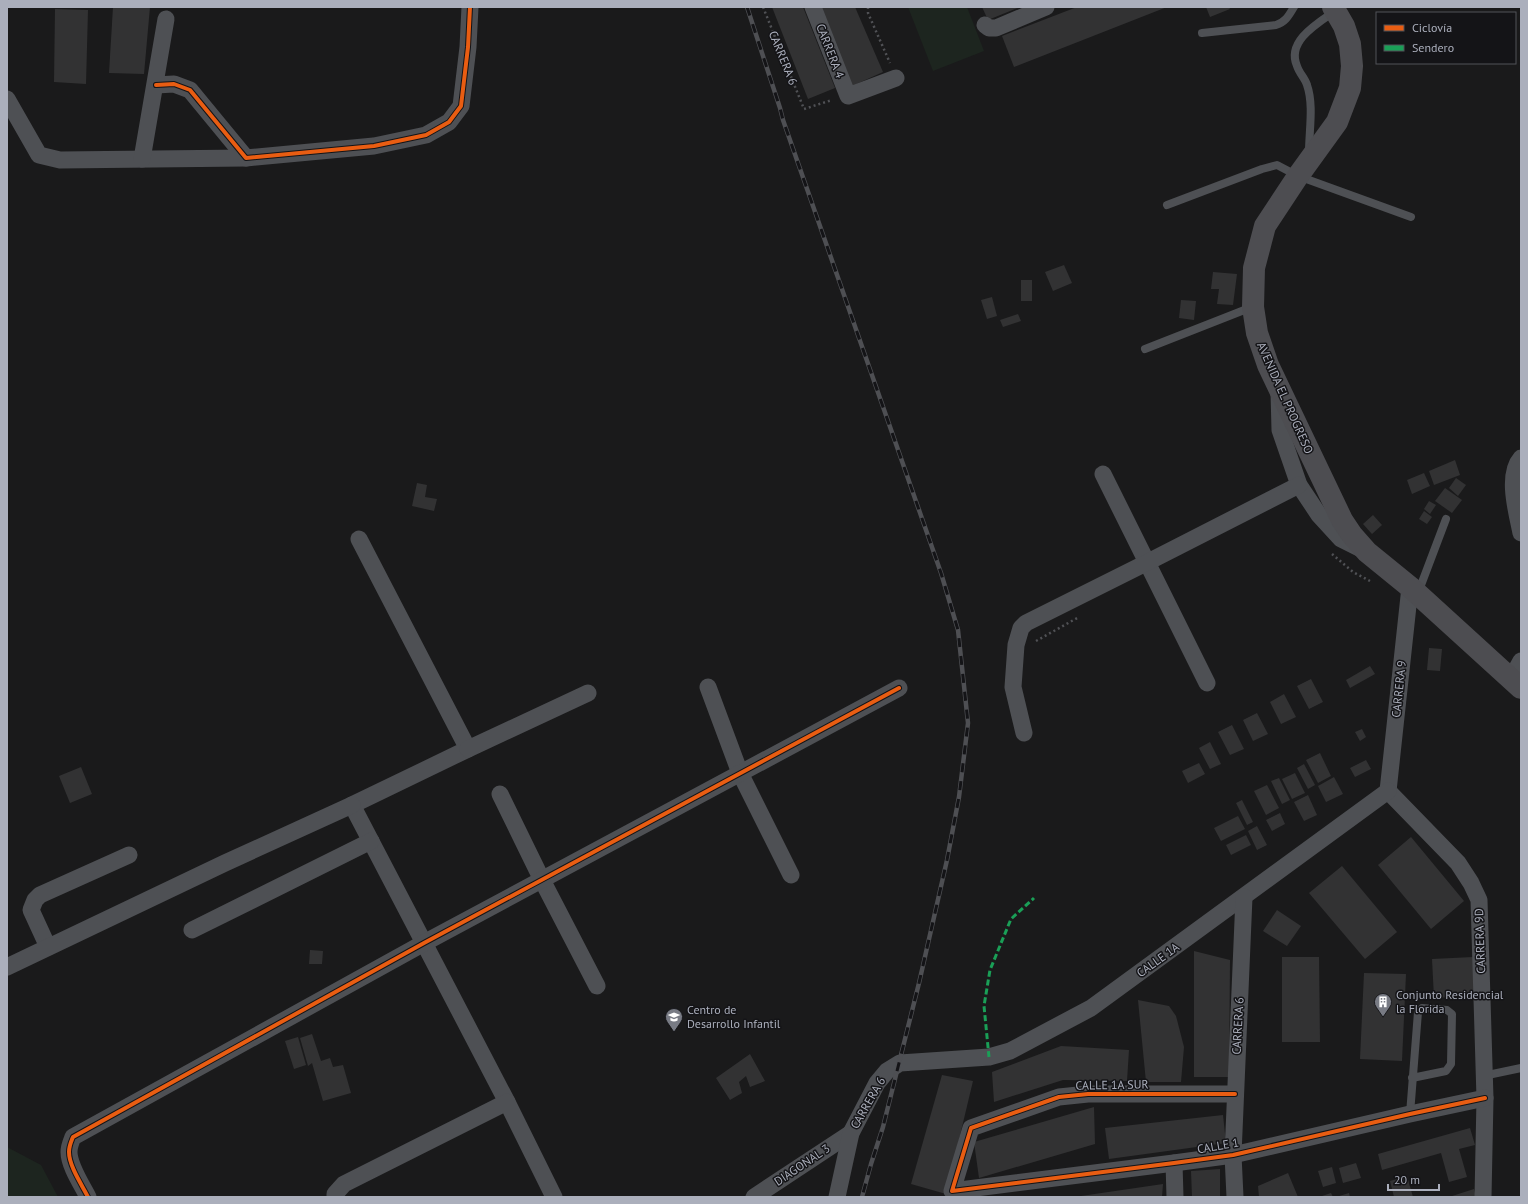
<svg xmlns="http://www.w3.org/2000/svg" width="1528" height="1204" font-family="'PT Sans',sans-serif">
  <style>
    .green { fill: #1d251f }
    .building { fill: #323233 }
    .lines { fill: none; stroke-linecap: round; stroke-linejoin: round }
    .path { stroke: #505155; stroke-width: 2.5; stroke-dasharray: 2 3; stroke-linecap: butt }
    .lane { stroke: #4e5054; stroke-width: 8 }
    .street { stroke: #4e5054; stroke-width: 17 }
    .secondary { stroke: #4d4d51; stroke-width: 22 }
    .rail-casing { stroke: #4e4f53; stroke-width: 4.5 }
    .rail { stroke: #141417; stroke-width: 3; stroke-dasharray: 9; stroke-linecap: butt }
    .quiet { stroke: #1a9f57; stroke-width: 3; stroke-dasharray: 6 3; stroke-linecap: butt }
    .cycleway-casing { stroke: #141417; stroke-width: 6 }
    .cycleway { stroke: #e95d12; stroke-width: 4 }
    .labels { text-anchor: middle; stroke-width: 3; stroke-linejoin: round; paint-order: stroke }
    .street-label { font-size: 12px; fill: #abafbc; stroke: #141417 }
    .poi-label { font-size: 12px; fill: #abafbc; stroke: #141417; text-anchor: start }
  </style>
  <rect width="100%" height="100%" fill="#1a1a1b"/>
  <g class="green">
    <path d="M 908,7 L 967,7 L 984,51 L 933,71 Z"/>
    <path d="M 7,1147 L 41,1165 L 58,1197 L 7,1197 Z"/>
  </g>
  <g class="building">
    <path d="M 113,7 L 150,7 L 144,74 L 109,73 Z"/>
    <path d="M 772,7 L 803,7 L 835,88 L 808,99 Z"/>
    <path d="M 819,7 L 855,7 L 883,72 L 852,86 Z"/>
    <path d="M 982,7 L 1020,7 L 988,20 Z"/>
    <path d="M 1077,7 L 1167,7 L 1014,67 L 1002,36 Z"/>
    <path d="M 1206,7 L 1229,7 L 1230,9 L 1210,17 Z"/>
    <path d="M 55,9 L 88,10 L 86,84 L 54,82 Z"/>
    <path d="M 1064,265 L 1072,283 L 1053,291 L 1045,272 Z"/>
    <path d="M 1213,272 L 1237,274 L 1233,305 L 1217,304 L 1219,289 L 1211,289 Z"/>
    <rect x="1021" y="280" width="11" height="21"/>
    <path d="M 992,297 L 997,316 L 987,319 L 981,300 Z"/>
    <path d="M 1181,300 L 1196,301 L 1194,320 L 1179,318 Z"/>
    <path d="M 1018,314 L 1021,321 L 1003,327 L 1000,320 Z"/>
    <path d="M 1455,460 L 1460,475 L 1434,485 L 1429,471 Z"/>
    <path d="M 1424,473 L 1430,486 L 1412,494 L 1407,480 Z"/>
    <path d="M 1456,478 L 1466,485 L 1458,496 L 1449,488 Z"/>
    <path d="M 417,483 L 427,485 L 425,497 L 437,499 L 434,511 L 412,506 Z"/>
    <path d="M 1445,488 L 1462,500 L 1452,513 L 1435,501 Z"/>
    <path d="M 1429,501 L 1436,505 L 1430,514 L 1424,509 Z"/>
    <path d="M 1424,511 L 1432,517 L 1427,524 L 1419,519 Z"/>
    <path d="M 1373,515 L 1382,525 L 1372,534 L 1363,524 Z"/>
    <path d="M 1429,648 L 1442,649 L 1440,671 L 1427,670 Z"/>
    <path d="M 1370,666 L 1375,674 L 1350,688 L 1346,680 Z"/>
    <path d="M 1311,679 L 1323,702 L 1309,709 L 1297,686 Z"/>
    <path d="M 1284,694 L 1296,717 L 1281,724 L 1270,702 Z"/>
    <path d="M 1257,713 L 1268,734 L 1253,741 L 1243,720 Z"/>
    <path d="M 1232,725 L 1244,749 L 1230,755 L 1218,732 Z"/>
    <path d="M 1362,729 L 1366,737 L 1360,741 L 1355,732 Z"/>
    <path d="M 1210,742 L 1221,764 L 1210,769 L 1199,748 Z"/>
    <path d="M 1320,753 L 1331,776 L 1318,783 L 1306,760 Z"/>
    <path d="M 1366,760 L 1371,769 L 1355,777 L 1350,768 Z"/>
    <path d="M 1199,763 L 1205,774 L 1188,783 L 1182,771 Z"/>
    <path d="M 1304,764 L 1315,785 L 1308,789 L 1297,768 Z"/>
    <path d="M 81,767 L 92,794 L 70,803 L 59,776 Z"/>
    <path d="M 1295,773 L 1305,793 L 1292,799 L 1282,779 Z"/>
    <path d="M 1334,777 L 1343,794 L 1326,802 L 1318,786 Z"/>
    <path d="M 1279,778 L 1290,800 L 1282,804 L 1271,781 Z"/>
    <path d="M 1267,785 L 1279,808 L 1266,815 L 1254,791 Z"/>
    <path d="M 1308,795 L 1317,815 L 1304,821 L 1294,802 Z"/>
    <path d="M 1242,800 L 1253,822 L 1247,825 L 1236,803 Z"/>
    <path d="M 1280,813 L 1285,824 L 1272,831 L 1266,820 Z"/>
    <path d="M 1238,816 L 1245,829 L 1221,841 L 1214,828 Z"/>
    <path d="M 1257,826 L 1267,845 L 1257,850 L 1248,831 Z"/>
    <path d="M 1246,835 L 1251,845 L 1231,855 L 1226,845 Z"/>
    <path d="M 1411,837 L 1464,901 L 1431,929 L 1378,865 Z"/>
    <path d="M 1342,866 L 1397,932 L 1365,959 L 1309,893 Z"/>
    <path d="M 1277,910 L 1301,926 L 1287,946 L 1263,931 Z"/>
    <path d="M 310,950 L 323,951 L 322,964 L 309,964 Z"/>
    <path d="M 1194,951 L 1230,960 L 1229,1077 L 1194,1077 Z"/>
    <path d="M 1282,957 L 1319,957 L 1320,1042 L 1282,1042 Z"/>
    <path d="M 1473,957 L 1475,996 L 1434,998 L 1432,959 Z"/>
    <path d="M 1364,973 L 1406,974 L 1402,1061 L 1360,1059 Z"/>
    <path d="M 1138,1000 L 1169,1006 L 1176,1016 L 1184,1047 L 1181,1082 L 1146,1082 Z"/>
    <path d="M 312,1034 L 321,1061 L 330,1058 L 333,1067 L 343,1065 L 351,1093 L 323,1101 L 312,1063 L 308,1066 L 300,1038 Z"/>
    <path d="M 298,1037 L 306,1065 L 294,1069 L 285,1041 Z"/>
    <path d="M 1061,1046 L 1129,1050 L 1127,1081 L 1063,1080 L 994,1102 L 992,1072 Z"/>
    <path d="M 750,1054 L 765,1081 L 750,1087 L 746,1076 L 739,1082 L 742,1093 L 730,1100 L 716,1078 Z"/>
    <path d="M 942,1075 L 973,1081 L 946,1194 L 911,1184 Z"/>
    <path d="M 1094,1107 L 1095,1144 L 979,1178 L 974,1142 Z"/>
    <path d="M 1223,1115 L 1226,1143 L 1109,1159 L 1105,1128 Z"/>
    <path d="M 1470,1128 L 1475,1145 L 1459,1149 L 1467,1177 L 1449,1182 L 1441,1153 L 1382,1170 L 1378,1154 Z"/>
    <path d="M 1356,1163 L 1361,1178 L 1343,1183 L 1339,1168 Z"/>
    <path d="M 1332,1167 L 1336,1183 L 1323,1187 L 1318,1171 Z"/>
    <path d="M 1220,1169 L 1220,1197 L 1192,1197 L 1191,1171 Z"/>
    <path d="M 1288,1173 L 1298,1197 L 1259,1197 L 1258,1186 Z"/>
    <path d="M 1407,1176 L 1413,1197 L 1394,1197 L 1390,1181 Z"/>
    <path d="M 1163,1184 L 1162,1197 L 1081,1197 L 1081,1196 Z"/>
    <path d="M 1474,1189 L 1476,1197 L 1449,1197 Z"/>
    <path d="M 1331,1193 L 1333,1197 L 1319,1197 Z"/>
    <path d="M 1349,1193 L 1350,1197 L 1336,1197 Z"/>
  </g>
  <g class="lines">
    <g class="path">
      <path d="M 763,7 L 804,109 L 832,100"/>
      <path d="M 868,7 L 868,13 L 890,63"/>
      <path d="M 1332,554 L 1353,572 L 1370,581"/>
      <path d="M 1036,641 L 1079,617"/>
      <path d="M 1358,1196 L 1358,1197"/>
    </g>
    <g class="lane">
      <path d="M 1202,33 L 1276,25 C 1286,22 1289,15 1294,7"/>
      <path d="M 1309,152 C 1309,131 1314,105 1307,85 C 1305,78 1299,73 1297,66 C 1286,41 1318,23 1335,11"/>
      <path d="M 1167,205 L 1262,169 L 1277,165 L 1298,176 L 1411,217"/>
      <path d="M 1145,349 L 1252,307"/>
      <path d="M 1418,593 L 1446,519"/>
      <path d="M 1483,1076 L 1521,1068"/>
      <path d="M 1410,1114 L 1418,1012 L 1422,1008 L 1447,1010 L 1452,1014 L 1451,1064 L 1446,1071 L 1412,1078"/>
    </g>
    <g class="street">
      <path d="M 813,7 L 848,96 L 896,78"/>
      <path d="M 985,25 L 989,28 L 996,28 L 1046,7"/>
      <path d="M 156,85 L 174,84 L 190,90 L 246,158 L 374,146 L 426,135 L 449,122 L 461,106 L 468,47 L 470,7"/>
      <path d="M 7,99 L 39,155 L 60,160 L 246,158"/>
      <path d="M 142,159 L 166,19"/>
      <path d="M 1279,392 L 1280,430 L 1299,485 L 1319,515 L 1341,539 L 1361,549"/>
      <path d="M 1521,458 C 1506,475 1517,513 1521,533"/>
      <path d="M 1103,474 L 1207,683"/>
      <path d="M 359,539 L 468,749 L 352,805 L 507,1102"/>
      <path d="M 1511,679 L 1521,661"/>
      <path d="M 708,687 L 740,773 L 791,875"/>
      <path d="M 1024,733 L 1013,687 L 1016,645 L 1021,628 L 1026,623 L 1148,562 L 1299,485"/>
      <path d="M 468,749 L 588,693"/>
      <path d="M 1388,791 L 1458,863 L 1471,883 L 1479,900 L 1485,1098 L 1483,1197"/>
      <path d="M 1388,791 L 1410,587"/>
      <path d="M 500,794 L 542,880 L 597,986"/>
      <path d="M 192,930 L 371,841"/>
      <path d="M 48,947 L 31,910 L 35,900 L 40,895 L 129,855"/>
      <path d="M 7,967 L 225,863 L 352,805"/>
      <path d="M 1235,1094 L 1088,1094 L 1059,1097 L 971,1128 L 952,1191 L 1174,1163 L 1233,1155 L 1410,1114 L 1485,1098"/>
      <path d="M 1174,1163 L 1175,1197"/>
      <path d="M 88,1197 C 82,1185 69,1166 69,1152 C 69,1146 71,1142 73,1137 L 424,943 L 899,688"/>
      <path d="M 335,1197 L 335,1194 L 344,1184 L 507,1102 L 554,1197"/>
      <path d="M 754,1197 L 851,1133"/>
      <path d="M 837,1197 L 851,1133 L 877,1083 L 887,1071 L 900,1063 L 989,1057 L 1010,1051 L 1091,1008 L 1388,791"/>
      <path d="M 1235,1197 L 1233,1155 L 1244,897"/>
    </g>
    <path class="secondary" d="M 1333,7 L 1344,26 L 1350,44 L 1352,66 L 1350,88 L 1337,122 L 1298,176 L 1265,226 L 1254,268 L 1253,307 L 1257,333 L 1268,365 L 1342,520 L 1352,535 L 1367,552 L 1410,587 L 1521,688"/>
    <defs>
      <path id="rail" d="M 747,7 L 780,108 L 783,120 L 941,573 L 958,630 L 968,723 L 959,797 L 947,860 L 919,983 L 883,1127 L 871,1164 L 862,1197"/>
    </defs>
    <use href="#rail" class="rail-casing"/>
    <use href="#rail" class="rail"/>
    <path class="quiet" d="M 989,1057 L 984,1006 L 990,970 L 1011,919 L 1034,898"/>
    <defs>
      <g id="cycleway">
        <path d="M 156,85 L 174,84 L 190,90 L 246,158 L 374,146 L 426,135 L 449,122 L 461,106 L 468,47 L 470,7"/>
        <path d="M 1235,1094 L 1088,1094 L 1059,1097 L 971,1128 L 952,1191 L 1174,1163 L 1233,1155 L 1410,1114 L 1485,1098"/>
        <path d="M 88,1197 C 82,1185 69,1166 69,1152 C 69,1146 71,1142 73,1137 L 424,943 L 899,688"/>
      </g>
    </defs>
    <use href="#cycleway" class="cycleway-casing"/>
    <use href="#cycleway" class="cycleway"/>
  </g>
  <defs>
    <symbol id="building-pin" viewBox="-11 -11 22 30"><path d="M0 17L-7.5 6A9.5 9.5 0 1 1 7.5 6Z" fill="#787b84" stroke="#141417"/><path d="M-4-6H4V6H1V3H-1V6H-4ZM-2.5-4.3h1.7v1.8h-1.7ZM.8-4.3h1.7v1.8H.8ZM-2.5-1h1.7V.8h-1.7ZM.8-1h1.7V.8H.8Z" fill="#fff"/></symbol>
    <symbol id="school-pin" viewBox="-11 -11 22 30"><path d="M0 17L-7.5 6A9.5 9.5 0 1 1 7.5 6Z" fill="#787b84" stroke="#141417"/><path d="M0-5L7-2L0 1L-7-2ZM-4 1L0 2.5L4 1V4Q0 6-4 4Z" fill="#fff"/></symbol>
  </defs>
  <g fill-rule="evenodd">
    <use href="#building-pin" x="1373" y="992" width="20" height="27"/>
    <use href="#school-pin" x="664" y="1007" width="20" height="27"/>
  </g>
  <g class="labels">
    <g class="street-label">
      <text transform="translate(830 51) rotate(69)" y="4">CARRERA 4</text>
      <text transform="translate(783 58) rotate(68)" y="4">CARRERA 6</text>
      <text transform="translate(1285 398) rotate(66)" y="4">AVENIDA EL PROGRESO</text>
      <text transform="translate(1399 689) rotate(-84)" y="4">CARRERA 9</text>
      <text transform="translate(1480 941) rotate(-92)" y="4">CARRERA 9D</text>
      <text transform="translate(1158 960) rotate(-36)" y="4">CALLE 1A</text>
      <text transform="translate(1238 1026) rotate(-87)" y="4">CARRERA 6</text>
      <text transform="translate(1112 1085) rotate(-1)" y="4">CALLE 1A SUR</text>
      <text transform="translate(868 1103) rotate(-60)" y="4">CARRERA 6</text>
      <text transform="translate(1218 1146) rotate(-10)" y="4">CALLE 1</text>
      <text transform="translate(802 1165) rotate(-34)" y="4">DIAGONAL 3</text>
    </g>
    <g class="poi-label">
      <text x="1396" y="999">Conjunto Residencial<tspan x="1396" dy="14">la Florida</tspan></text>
      <text x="687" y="1014">Centro de<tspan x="687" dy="14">Desarrollo Infantil</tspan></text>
    </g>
  </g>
  <rect width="1528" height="1204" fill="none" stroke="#abafbc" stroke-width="16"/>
  <rect x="1376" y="12" width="140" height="52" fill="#141417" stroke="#505259"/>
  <rect x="1384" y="25" width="20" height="6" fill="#e95d12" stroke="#505259"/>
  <text x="1412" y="32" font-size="12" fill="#abafbc">Ciclovía</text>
  <rect x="1384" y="45" width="20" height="6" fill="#1a9f57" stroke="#505259"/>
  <text x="1412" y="52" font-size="12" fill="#abafbc">Sendero</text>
  <path d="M1388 1184v6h51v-6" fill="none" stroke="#abafbc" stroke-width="2"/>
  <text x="1394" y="1184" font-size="12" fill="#abafbc" stroke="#141417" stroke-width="3" paint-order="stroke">20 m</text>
</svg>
